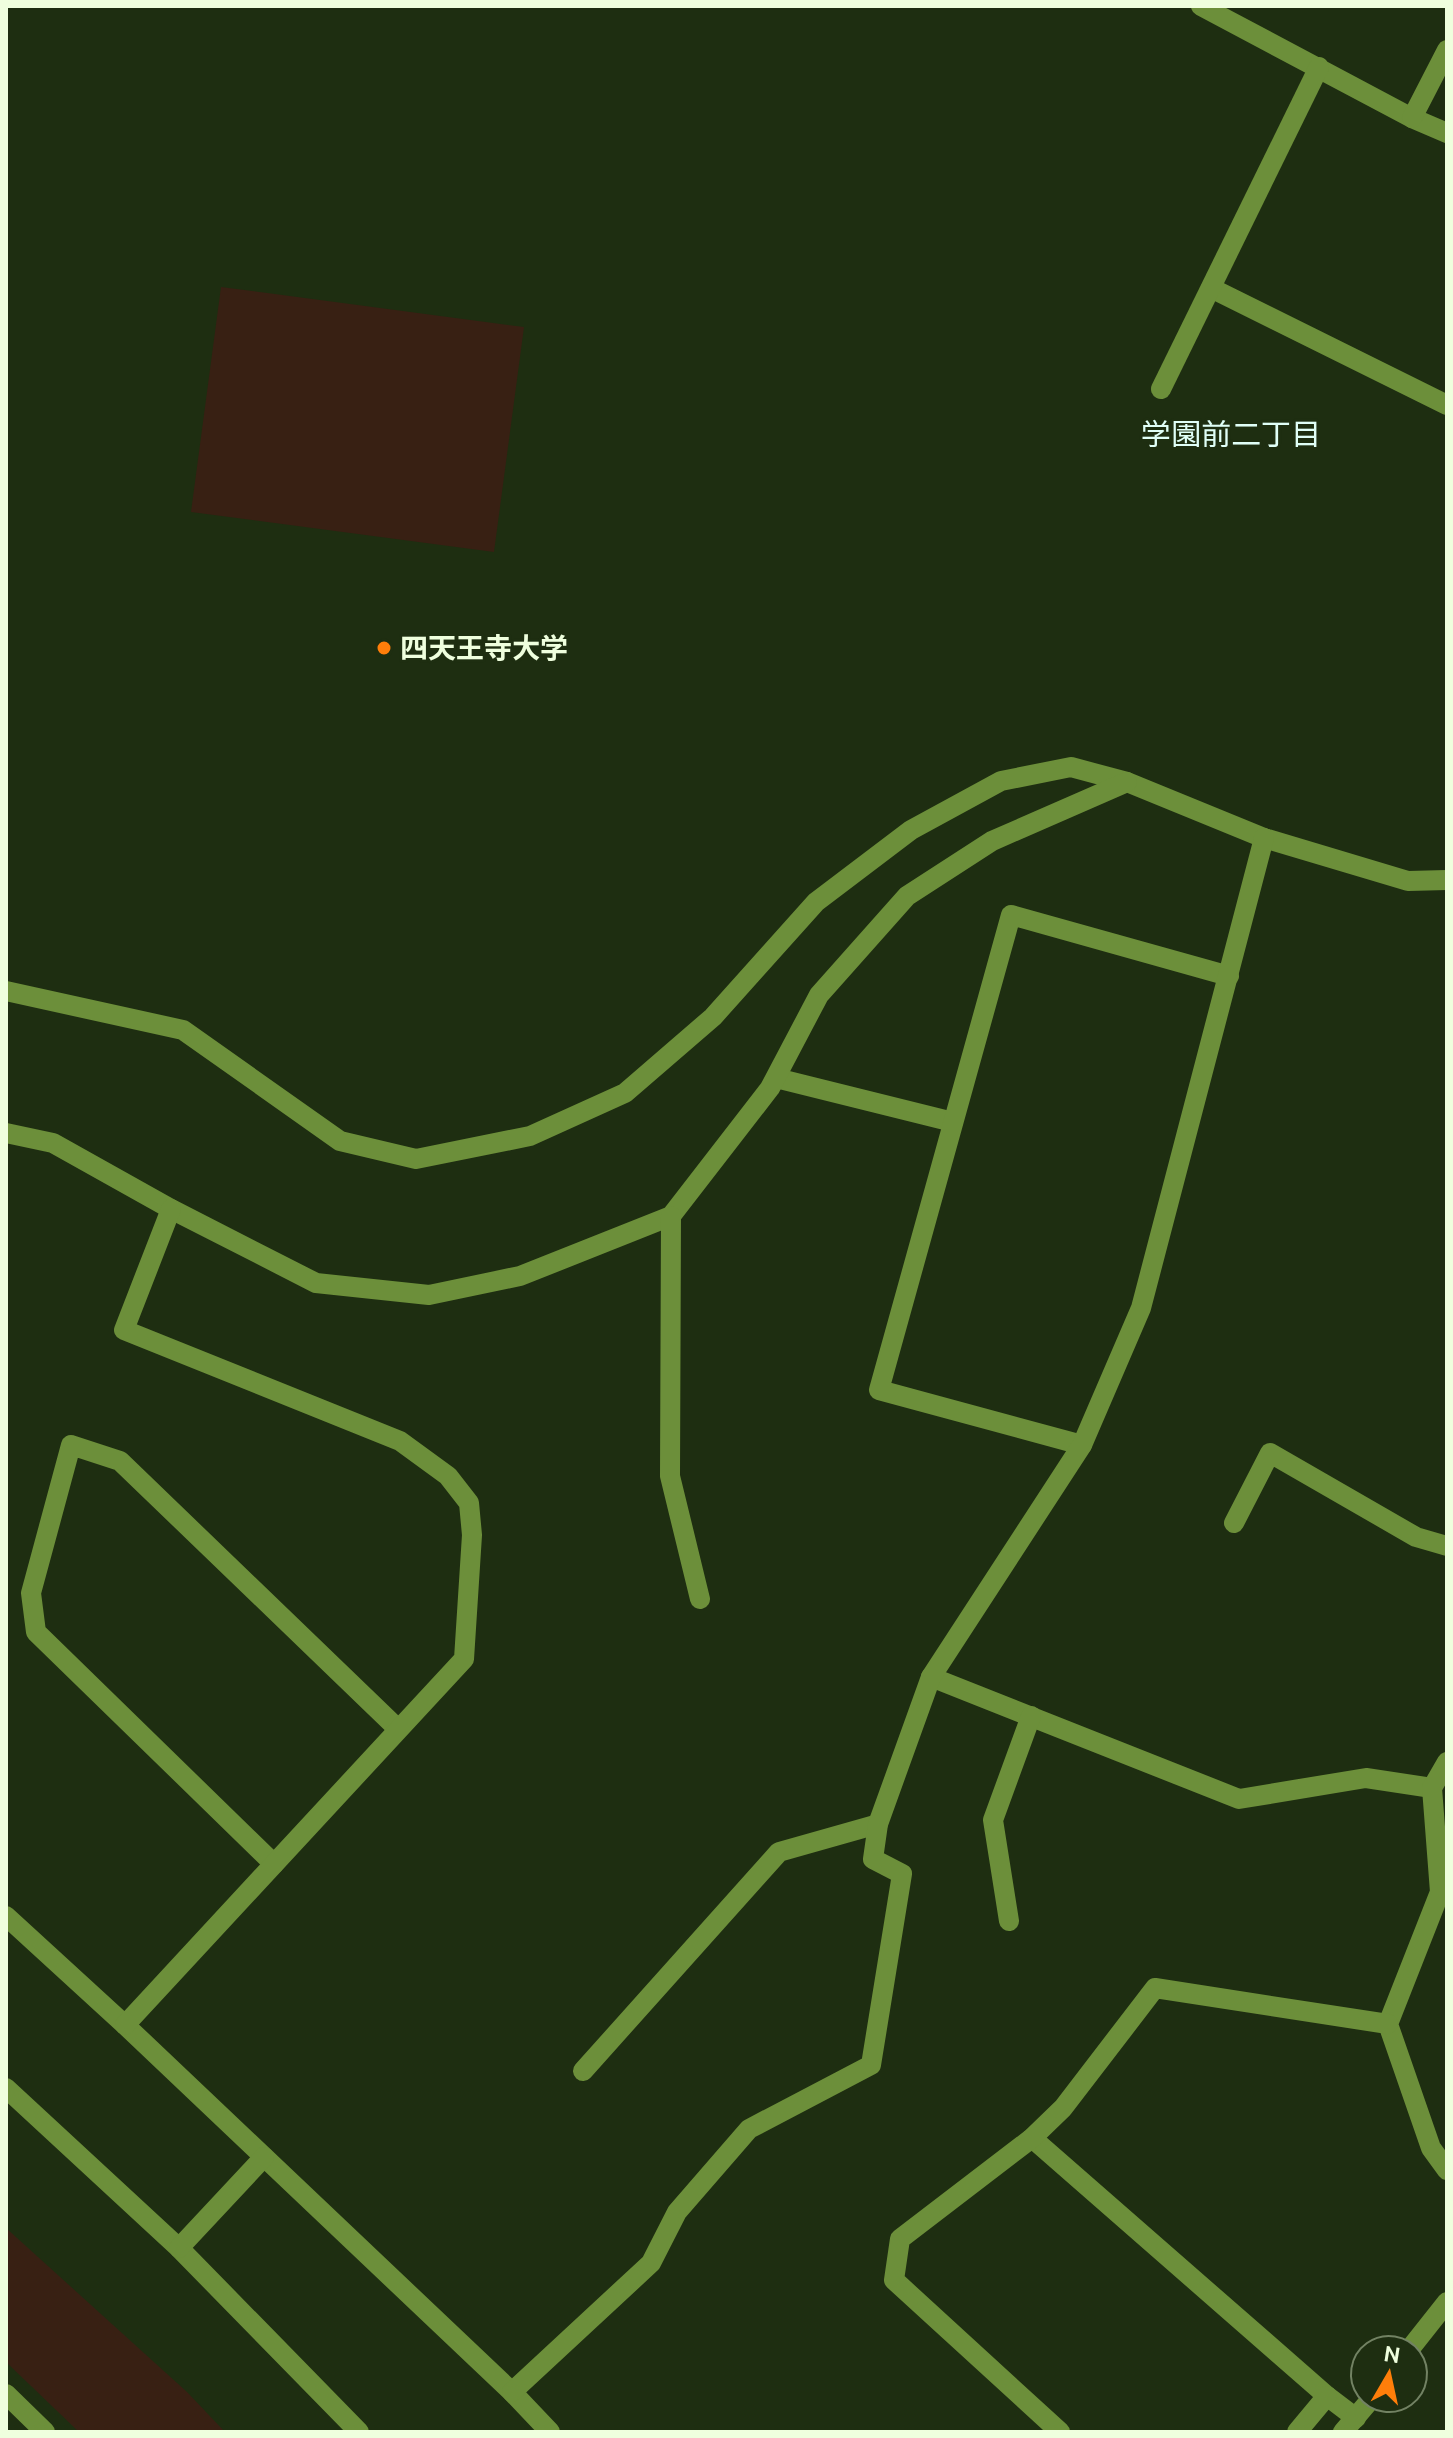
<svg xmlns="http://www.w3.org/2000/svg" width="1453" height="2438" font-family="Ubuntu,'Noto Sans JP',sans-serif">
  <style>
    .green { fill: #382013 }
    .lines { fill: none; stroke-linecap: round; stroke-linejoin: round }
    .minor { stroke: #6c8f3a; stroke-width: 20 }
    .poi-dot { fill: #ff7e0a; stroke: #1e2e11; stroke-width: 3 }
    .labels { text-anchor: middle; stroke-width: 6; stroke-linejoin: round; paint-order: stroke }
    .poi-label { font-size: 28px; font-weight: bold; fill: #efffde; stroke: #1e2e11; text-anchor: start }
    .neighbourhood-label { font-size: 30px; fill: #e0fff7; stroke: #1e2e11 }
  </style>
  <rect width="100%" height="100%" fill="#1e2e11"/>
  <g class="green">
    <path d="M 221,287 L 524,327 L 494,552 L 191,512 Z"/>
    <path d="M 6,2228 L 187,2392 L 225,2432 L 79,2432 L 6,2362 Z"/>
  </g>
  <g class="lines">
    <g class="minor">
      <path d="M 1201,6 L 1412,118 L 1447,133"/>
      <path d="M 1412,118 L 1447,50"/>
      <path d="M 1211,288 L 1447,405"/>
      <path d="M 1161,389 L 1319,67"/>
      <path d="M 6,991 L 183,1030 L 340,1141 L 416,1159 L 530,1136 L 625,1093 L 713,1017 L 816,902 L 911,830 L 1001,781 L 1071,767 L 1127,782 L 1264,838 L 1408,881 L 1447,880"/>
      <path d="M 776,1078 L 953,1122"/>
      <path d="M 6,1133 L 53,1143 L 171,1209 L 316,1283 L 429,1295 L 520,1276 L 671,1216 L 770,1088 L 819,995 L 907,896 L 992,841 L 1127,782"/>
      <path d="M 671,1216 L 670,1476 L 700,1599"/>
      <path d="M 1082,1445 L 879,1390 L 1011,915 L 1229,976"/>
      <path d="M 1234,1523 L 1270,1453 L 1416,1537 L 1447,1546"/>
      <path d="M 931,1677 L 1239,1799 L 1366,1778 L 1432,1788"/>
      <path d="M 1447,1762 L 1432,1788 L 1440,1892 L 1388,2024 L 1431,2148 L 1447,2170"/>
      <path d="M 274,1864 L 36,1632 L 31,1593 L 71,1445 L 120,1461 L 398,1729"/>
      <path d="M 6,1916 L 125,2025 L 512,2392 L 550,2432"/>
      <path d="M 1009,1921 L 993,1820 L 1031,1716"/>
      <path d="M 125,2025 L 464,1659 L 472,1535 L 469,1503 L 448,1476 L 400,1441 L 124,1330 L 171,1209"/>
      <path d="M 583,2071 L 779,1852 L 878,1824"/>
      <path d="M 6,2088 L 179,2248 L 359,2432"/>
      <path d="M 1032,2138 L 1327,2396 L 1356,2418"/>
      <path d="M 179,2248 L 264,2157"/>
      <path d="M 1409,2350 L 1447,2302"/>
      <path d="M 512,2392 L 651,2263 L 677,2212 L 749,2129 L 871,2065 L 902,1874 L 873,1859 L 878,1824 L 931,1677 L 1082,1445 L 1141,1308 L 1264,838"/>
      <path d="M 6,2394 L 45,2432"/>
      <path d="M 1060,2432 L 894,2280 L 900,2239 L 1032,2138 L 1063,2108 L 1155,1988 L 1388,2024"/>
      <path d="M 1297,2432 L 1327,2396"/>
      <path d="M 1343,2432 L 1372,2398"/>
    </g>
  </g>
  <circle class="poi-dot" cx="384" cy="648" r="8"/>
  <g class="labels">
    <g class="poi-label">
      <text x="400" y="658">四天王寺大学</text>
    </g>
    <g class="neighbourhood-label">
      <text x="1231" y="445">学園前二丁目</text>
    </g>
  </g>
  <rect width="1453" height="2438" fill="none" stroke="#efffde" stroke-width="16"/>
  <g transform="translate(1389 2374) rotate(9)"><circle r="38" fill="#1e2e11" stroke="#728263" stroke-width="2"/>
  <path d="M0-6L14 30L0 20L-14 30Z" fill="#ff7e0a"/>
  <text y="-12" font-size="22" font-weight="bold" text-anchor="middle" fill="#efffde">N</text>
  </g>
</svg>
